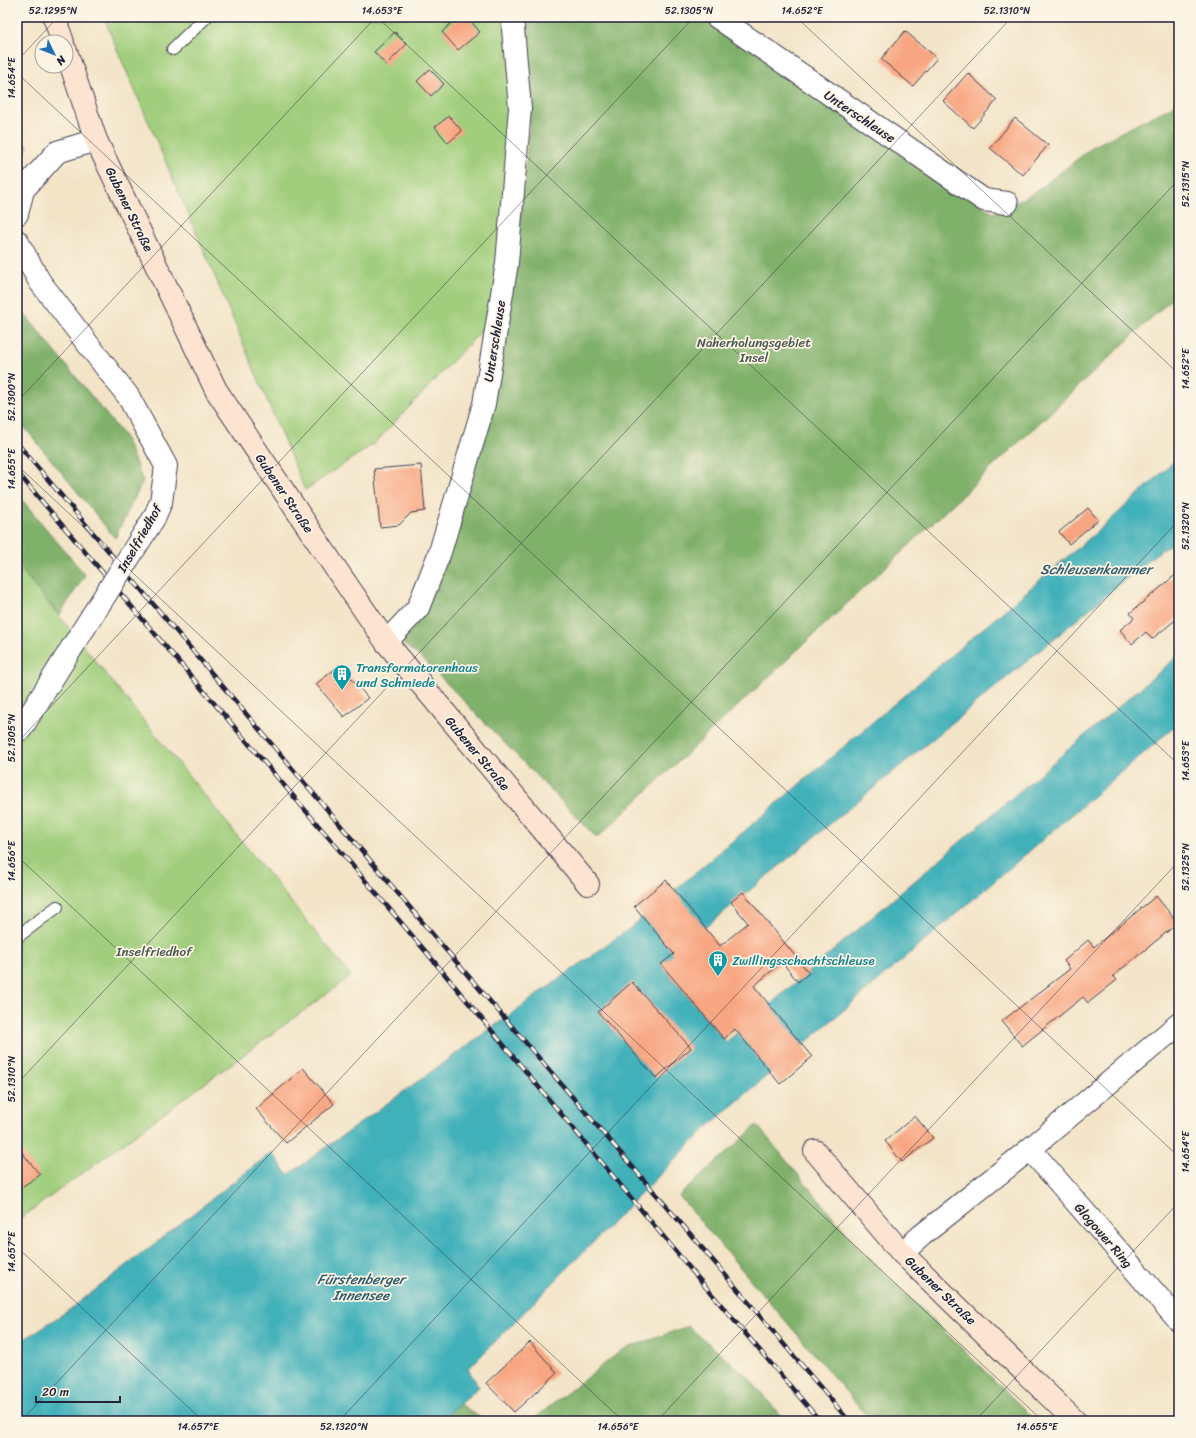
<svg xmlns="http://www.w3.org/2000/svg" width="1196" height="1438" font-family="Sriracha,sans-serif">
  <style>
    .green { fill: #a0ce7b; stroke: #61785b }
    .forest { fill: #80b16b; stroke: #516a53 }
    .water { fill: #3fb0b9; stroke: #30697a }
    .building { fill: #f8a681 }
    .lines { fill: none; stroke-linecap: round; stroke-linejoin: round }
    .service-casing { stroke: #413f50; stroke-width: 14 }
    .minor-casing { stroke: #413f50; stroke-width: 24 }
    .secondary-casing { stroke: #413f50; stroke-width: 24 }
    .service { stroke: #fff; stroke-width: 12 }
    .minor { stroke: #fff; stroke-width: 22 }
    .secondary { stroke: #fde4d1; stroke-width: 22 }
    .rail-casing { stroke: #22223b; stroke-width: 4.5 }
    .rail { stroke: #fcf5e5; stroke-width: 3; stroke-dasharray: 9; stroke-linecap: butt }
    .minor-bridge-casing { stroke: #413f50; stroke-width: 24; stroke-linecap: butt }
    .minor-bridge { stroke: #fff; stroke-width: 22 }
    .ticks { fill: none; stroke: #22223b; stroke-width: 1; stroke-opacity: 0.45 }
    .labels { text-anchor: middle; stroke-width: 3.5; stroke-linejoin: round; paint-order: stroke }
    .street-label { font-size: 13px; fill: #22223b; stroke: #fcf5e5 }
    .park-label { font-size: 13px; fill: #48564e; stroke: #fcf5e5 }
    .culture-label { font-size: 13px; fill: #0d838f; stroke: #fcf5e5; text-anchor: start }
    .water-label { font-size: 14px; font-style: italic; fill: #2e5b6d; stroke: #fcf5e5 }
    .neatline { fill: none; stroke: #22223b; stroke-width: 1.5 }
    .ticks-label { font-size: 10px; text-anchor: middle; fill: #22223b }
  </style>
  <rect width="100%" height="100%" fill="#fcf5e5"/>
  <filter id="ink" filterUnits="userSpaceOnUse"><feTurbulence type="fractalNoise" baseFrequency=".025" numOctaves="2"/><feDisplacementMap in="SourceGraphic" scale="8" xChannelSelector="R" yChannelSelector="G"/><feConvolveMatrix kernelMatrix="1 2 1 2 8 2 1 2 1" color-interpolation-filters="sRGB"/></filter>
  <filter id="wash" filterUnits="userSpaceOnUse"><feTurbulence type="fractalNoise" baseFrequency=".012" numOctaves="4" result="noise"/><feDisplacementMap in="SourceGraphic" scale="16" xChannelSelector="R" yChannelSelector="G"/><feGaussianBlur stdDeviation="0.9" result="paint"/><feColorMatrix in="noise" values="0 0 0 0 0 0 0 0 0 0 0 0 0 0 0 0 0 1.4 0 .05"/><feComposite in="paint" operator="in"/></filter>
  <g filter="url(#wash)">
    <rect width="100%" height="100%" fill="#f3e4c7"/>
    <g class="green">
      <path d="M 104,17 L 506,17 L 512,110 L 502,262 L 482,330 L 375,443 L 305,490 L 205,253 L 113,40 Z"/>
      <path d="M 17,564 L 351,976 L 17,1221 Z"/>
    </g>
    <g class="forest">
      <path d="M 521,17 L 709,17 L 993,213 L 1034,193 L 1094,146 L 1179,103 L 1179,292 L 597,838 L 425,661 L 402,643 L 424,613 L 516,260 L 531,111 Z"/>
      <path d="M 17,137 L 28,146 L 17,168 Z"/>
      <path d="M 17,302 L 18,306 L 124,436 L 143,481 L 115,538 L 17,418 Z"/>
      <path d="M 17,494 L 85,575 L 59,616 L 17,564 Z"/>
      <path d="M 757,1125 L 859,1248 L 1036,1421 L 871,1421 L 679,1196 Z"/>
      <path d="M 688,1326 L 747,1376 L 785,1421 L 531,1421 L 622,1350 Z"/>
      <path d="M 460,1404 L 485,1421 L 440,1421 Z"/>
    </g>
    <path class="water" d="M 1179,457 L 1179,541 L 1161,550 L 661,964 L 726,1042 L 1179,655 L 1179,723 L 705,1129 L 468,1369 L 479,1387 L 440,1421 L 17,1421 L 17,1344 L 72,1308 L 272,1152 L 288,1175 L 630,928 L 1106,524 Z"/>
    <g id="blocks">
      <g class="building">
        <path d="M 458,17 L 467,17 L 480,32 L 458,50 L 442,32 Z"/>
        <path d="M 905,31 L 937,58 L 913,86 L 881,59 Z"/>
        <path d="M 395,32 L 407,44 L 386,65 L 374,52 Z"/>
        <path d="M 430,69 L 444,84 L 431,96 L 417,81 Z"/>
        <path d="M 968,73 L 997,100 L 973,128 L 943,101 Z"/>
        <path d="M 449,116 L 462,131 L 448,143 L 435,127 Z"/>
        <path d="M 1015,118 L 1048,145 L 1023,175 L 990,148 Z"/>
        <path d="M 421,465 L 425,511 L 411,513 L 399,525 L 380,527 L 374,469 Z"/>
        <path d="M 1088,508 L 1098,520 L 1069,544 L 1059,532 Z"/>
        <path d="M 1179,572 L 1179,617 L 1152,639 L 1146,632 L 1132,644 L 1120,630 L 1134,618 L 1130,613 Z"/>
        <path d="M 340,665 L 368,698 L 344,717 L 316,684 Z"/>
        <path d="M 666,880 L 720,946 L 748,923 L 731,902 L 743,892 L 809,973 L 798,982 L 782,962 L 754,986 L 812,1057 L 780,1084 L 735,1029 L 724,1039 L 661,964 L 674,954 L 634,906 Z"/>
        <path d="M 1156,896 L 1178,923 L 1113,976 L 1117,980 L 1088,1003 L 1083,997 L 1022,1046 L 1002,1021 L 1070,969 L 1064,961 L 1088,940 L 1094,947 Z"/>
        <path d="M 632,982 L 691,1048 L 656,1078 L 598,1012 Z"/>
        <path d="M 303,1068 L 334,1104 L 286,1143 L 256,1109 Z"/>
        <path d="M 915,1116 L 933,1138 L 902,1162 L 885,1141 Z"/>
        <path d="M 17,1146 L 40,1175 L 17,1190 Z"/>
        <path d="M 530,1342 L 557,1373 L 514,1412 L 486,1383 Z"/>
      </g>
    </g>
  </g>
  <g filter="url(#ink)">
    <use href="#blocks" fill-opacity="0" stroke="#413f50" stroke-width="1"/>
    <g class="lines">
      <defs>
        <g id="service">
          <path d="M 173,49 L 206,17"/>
          <path d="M 17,937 L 57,907"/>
        </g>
        <g id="minor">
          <path d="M 717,17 L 984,200 L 1007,203"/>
          <path d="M 17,214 L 23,190 L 57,152 L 96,140"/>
          <path d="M 17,241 L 40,282 L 128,396 L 166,466 L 161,502 L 154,518"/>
          <path d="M 386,642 L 418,608 L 440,552 L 484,404 L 507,263 L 520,108 L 512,17"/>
          <path d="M 21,729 L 71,649"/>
          <path d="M 1030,1149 L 1179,1321"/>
          <path d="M 902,1253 L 922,1235 L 1030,1149 L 1179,1024"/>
        </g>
        <g id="secondary">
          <path d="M 54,17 L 63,42"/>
          <path d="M 66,51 L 96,140 L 216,390 L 334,566 L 386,642 L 588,884"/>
          <path d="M 815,1151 L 902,1253 L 1075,1421"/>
        </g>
      </defs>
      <use href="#service" class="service-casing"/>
      <use href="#minor" class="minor-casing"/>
      <use href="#secondary" class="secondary-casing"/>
      <use href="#service" class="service"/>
      <use href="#minor" class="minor"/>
      <use href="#secondary" class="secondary"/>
      <defs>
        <g id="rail">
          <path d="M 17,443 L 440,943 L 716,1264 L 849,1421"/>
          <path d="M 17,472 L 427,953 L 698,1278 L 820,1421"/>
        </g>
      </defs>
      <use href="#rail" class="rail-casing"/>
      <use href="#rail" class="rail"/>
      <defs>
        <path id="minor-bridge" d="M 71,649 L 154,518"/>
      </defs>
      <use href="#minor-bridge" class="minor-bridge-casing"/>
      <use href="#minor-bridge" class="minor-bridge"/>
    </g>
  </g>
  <path class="ticks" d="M 377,17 L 1179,765M 796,17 L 1179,374M 17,61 L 58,17M 17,73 L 1179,1157M 17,402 L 376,17M 17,465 L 1043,1421M 17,743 L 694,17M 17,856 L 623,1421M 17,1084 L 1012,17M 17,1247 L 203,1421M 21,1421 L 1179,179M 339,1421 L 1179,520M 657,1421 L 1179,861M 975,1421 L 1179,1202"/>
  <defs>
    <symbol id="building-pin" viewBox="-11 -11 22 30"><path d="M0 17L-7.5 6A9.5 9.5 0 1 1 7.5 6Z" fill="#0f9aa8" stroke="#fcf5e5"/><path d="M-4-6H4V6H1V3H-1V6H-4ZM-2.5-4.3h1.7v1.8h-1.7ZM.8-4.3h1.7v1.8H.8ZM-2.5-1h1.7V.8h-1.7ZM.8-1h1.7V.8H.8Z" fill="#fff"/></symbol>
  </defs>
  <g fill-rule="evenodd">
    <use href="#building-pin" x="331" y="663" width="22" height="30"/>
    <use href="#building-pin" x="707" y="949" width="22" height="30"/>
  </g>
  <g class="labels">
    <g class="street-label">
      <text transform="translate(860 116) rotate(34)" y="5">Unterschleuse</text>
      <text transform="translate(130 209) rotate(64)" y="5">Gubener Straße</text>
      <text transform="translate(494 341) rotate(-81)" y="5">Unterschleuse</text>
      <text transform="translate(285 493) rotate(56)" y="5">Gubener Straße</text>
      <text transform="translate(139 538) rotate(-60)" y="5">Inselfriedhof</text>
      <text transform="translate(478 753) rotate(50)" y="5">Gubener Straße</text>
      <text transform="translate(1104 1235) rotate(49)" y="5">Glogower Ring</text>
      <text transform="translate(941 1290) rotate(44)" y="5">Gubener Straße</text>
    </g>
    <g class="park-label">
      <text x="754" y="347">Naherholungsgebiet<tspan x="754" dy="15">Insel</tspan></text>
      <text x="154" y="956">Inselfriedhof</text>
    </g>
    <g class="culture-label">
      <text x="356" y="672">Transformatorenhaus<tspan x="356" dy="15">und Schmiede</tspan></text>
      <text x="732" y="965">Zwillingsschachtschleuse</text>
    </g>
    <g class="water-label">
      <text x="1096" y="574">Schleusenkammer</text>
      <text x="361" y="1284">Fürstenberger<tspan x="361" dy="16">Innensee</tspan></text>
    </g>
  </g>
  <rect width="1196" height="1438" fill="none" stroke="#fcf5e5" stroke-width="44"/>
  <g transform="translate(54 54) rotate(133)"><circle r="19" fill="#fcf5e5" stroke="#a5a1a1"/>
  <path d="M0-3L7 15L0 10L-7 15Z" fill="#1f6fb2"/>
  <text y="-6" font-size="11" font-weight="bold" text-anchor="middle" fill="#22223b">N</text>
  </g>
  <path d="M36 1396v6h84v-6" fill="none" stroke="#22223b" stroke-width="2"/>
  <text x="42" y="1396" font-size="12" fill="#22223b" stroke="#fcf5e5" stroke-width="3" paint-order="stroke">20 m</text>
  <rect x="22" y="22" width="1152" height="1394" class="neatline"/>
  <g class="ticks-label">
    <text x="53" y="14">52.1295°N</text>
    <text x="382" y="14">14.653°E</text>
    <text x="689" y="14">52.1305°N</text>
    <text x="802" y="14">14.652°E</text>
    <text x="1007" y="14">52.1310°N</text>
    <text transform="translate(11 78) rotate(-90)" y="4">14.654°E</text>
    <text transform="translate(1185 184) rotate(-90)" y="4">52.1315°N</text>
    <text transform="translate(1185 369) rotate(-90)" y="4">14.652°E</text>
    <text transform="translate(11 397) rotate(-90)" y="4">52.1300°N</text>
    <text transform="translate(11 469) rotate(-90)" y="4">14.655°E</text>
    <text transform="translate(1185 526) rotate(-90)" y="4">52.1320°N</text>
    <text transform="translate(11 738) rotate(-90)" y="4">52.1305°N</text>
    <text transform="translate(1185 761) rotate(-90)" y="4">14.653°E</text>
    <text transform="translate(11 861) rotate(-90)" y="4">14.656°E</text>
    <text transform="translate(1185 867) rotate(-90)" y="4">52.1325°N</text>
    <text transform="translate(11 1079) rotate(-90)" y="4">52.1310°N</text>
    <text transform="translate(1185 1152) rotate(-90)" y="4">14.654°E</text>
    <text transform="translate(11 1252) rotate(-90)" y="4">14.657°E</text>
    <text x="198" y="1430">14.657°E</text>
    <text x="344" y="1430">52.1320°N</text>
    <text x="618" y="1430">14.656°E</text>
    <text x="1037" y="1430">14.655°E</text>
  </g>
</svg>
